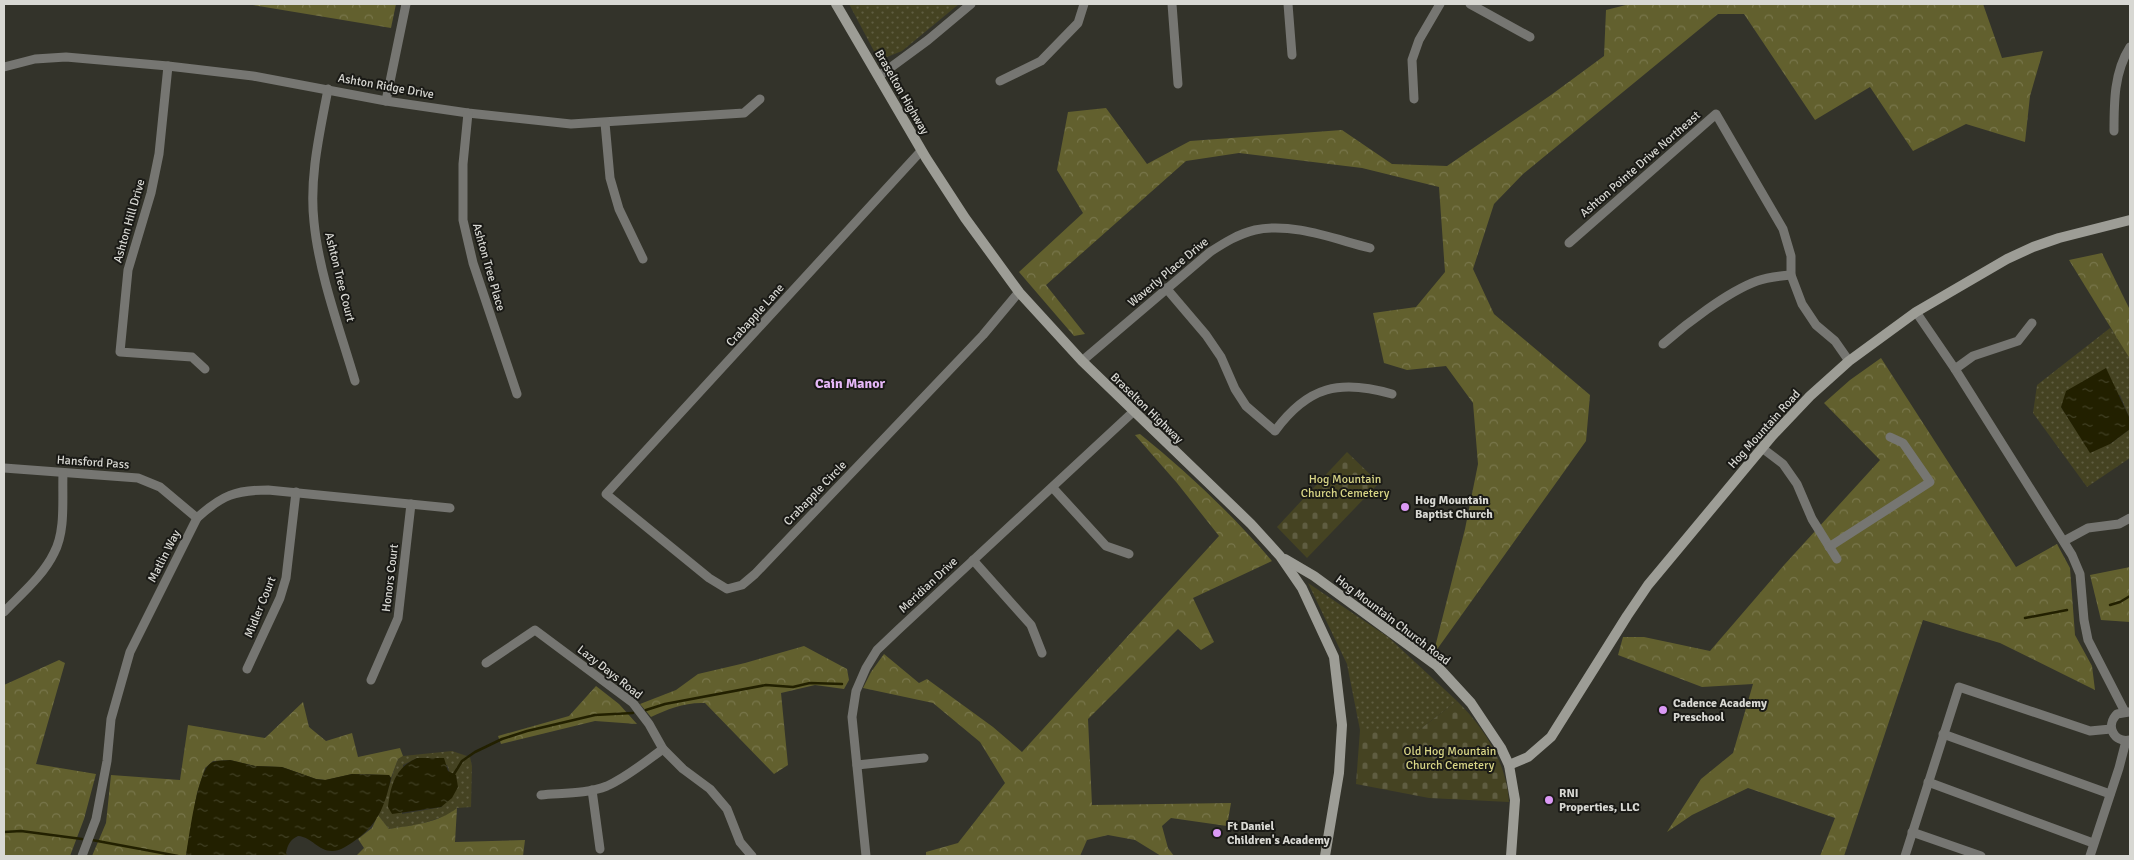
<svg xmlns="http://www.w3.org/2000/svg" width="2134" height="860" font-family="Signika,sans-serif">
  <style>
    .grass { fill: url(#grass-dots); fill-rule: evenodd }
    .forest { fill: url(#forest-crowns) }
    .cemetery { fill: url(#cemetery-stones) }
    .water { fill: url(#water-ripples) }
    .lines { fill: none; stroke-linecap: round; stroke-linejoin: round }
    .stream { stroke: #222000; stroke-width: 2.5 }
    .street { stroke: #767672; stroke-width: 9 }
    .secondary { stroke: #9d9d96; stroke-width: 10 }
    .poi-dot { fill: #db99f5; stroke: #1a1a16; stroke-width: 2 }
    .labels { text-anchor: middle; stroke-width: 4; stroke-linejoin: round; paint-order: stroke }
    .street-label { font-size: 12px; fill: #d8d8d3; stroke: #1a1a16 }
    .park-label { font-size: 12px; fill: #d8d586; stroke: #1a1a16 }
    .poi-label { font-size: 12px; font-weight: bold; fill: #d8d8d3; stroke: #1a1a16; text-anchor: start }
    .neighbourhood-label { font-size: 14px; font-weight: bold; fill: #e5b7f7; stroke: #1a1a16 }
  </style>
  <defs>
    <pattern id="grass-dots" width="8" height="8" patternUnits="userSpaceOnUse" patternTransform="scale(1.25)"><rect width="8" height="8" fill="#454322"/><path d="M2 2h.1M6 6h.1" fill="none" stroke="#5f5d41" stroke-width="1.8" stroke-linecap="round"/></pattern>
    <pattern id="forest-crowns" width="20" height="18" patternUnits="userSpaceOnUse" patternTransform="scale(1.25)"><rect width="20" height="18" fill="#62602e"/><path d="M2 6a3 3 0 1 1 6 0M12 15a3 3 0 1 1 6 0" fill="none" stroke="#78764b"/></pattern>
    <pattern id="cemetery-stones" width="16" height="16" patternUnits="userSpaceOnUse" patternTransform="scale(1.25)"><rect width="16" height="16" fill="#454322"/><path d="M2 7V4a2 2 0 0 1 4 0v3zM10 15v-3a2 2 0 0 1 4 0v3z" fill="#5f5d41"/></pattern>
    <pattern id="water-ripples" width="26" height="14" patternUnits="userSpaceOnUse" patternTransform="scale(1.25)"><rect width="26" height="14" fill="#222000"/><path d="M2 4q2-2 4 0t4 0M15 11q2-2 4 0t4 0" fill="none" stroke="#414024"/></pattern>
  </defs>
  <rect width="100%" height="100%" fill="#33332a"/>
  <g class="grass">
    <path d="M 849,4 L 959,4 L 902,51 L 887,57 L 874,51 Z"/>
    <path d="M 2110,328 L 2123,344 L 2130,359 L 2130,419 L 2120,395 L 2061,407 L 2074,427 L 2110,444 L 2130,429 L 2130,458 L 2087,487 L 2033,413 L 2037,385 Z"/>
    <path d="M 1308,583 L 1388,637 L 1457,701 L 1419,730 L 1360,730 L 1347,664 Z"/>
    <path d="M 452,751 L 470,757 L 472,766 L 471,807 L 457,808 L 448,815 L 421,824 L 389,829 L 378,815 C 387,797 391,778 398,759 L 403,756 ZM 417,758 L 447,765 L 450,773 L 442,807 L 402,814 L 403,765 Z"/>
  </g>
  <g class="forest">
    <path d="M 247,4 L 396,4 L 391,28 Z"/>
    <path d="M 1630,4 L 1983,4 L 2002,58 L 2043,51 L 2030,96 L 2025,142 L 1966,124 L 1913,151 L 1870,87 L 1815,120 L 1744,14 L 1718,14 L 1523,174 L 1494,204 L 1473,269 L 1494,314 L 1590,395 L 1586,441 L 1433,655 L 1465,529 L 1478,464 L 1473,403 L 1446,366 L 1407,370 L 1384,363 L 1373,313 L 1416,307 L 1445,272 L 1439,187 L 1362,168 L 1239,153 L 1186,161 L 1046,285 L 1085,334 L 1074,336 L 1019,272 L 1083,213 L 1057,170 L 1068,112 L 1106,108 L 1147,164 L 1190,141 L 1342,130 L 1392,164 L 1447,166 L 1551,95 L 1604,56 L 1606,10 Z"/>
    <path d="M 2102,253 L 2130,310 L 2130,359 L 2069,260 Z"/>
    <path d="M 1881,358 L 2016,567 L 2057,544 L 2070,568 L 2075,635 L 2092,666 L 2095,690 L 2000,643 L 1923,620 L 1844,856 L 1820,856 L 1835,818 L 1748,788 L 1692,815 L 1667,832 L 1701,779 L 1733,753 L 1753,684 L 1702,687 L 1618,655 L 1623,637 L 1644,637 L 1710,651 L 1785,564 L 1880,460 L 1824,403 L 1850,380 Z"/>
    <path d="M 1140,434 C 1188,473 1232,514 1272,561 L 1193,598 L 1214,642 L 1201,650 L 1178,629 L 1088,719 L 1092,805 L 1231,803 L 1227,826 L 1171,818 L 1162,826 L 1168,848 L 1174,856 L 1161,856 L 1135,840 L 1108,835 L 1087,840 L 1080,856 L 926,856 L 926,852 L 958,843 L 1005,783 L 980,742 L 933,703 L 863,688 L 871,672 L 884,654 L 919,683 L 927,679 L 993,727 L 1022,752 L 1219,536 L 1177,483 L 1135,435 Z"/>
    <path d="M 2130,567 L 2130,622 L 2101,620 L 2090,575 Z"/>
    <path d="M 804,646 L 847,669 L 849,680 L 844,689 L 815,685 L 781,693 L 788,765 L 774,774 L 705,703 C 685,702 668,709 651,717 L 640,704 L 676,690 L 698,674 L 745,663 Z"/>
    <path d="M 59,660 L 65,663 L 36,764 L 96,774 L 84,819 L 70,856 L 4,856 L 4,685 Z"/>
    <path d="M 596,686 L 619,704 L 637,724 L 595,721 L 501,744 L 498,736 L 569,716 Z"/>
    <path d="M 303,702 L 309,727 L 326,741 L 352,733 L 358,757 L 400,748 L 403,756 L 398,759 L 391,778 L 389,775 L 352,774 L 326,780 L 316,779 L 282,767 L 255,766 L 230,760 L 213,761 L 205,768 L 197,793 L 186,856 L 92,856 L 106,823 L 111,775 L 180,780 L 188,725 L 265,738 Z"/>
    <path d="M 457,808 L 455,842 L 525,840 L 523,856 L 356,856 L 364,848 L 358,839 L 372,828 L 378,815 L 389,829 C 413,825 438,823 457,808 Z"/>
  </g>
  <g class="cemetery">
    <path d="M 1347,452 L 1379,483 L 1307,558 L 1277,527 Z"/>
    <path d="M 1457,701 C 1484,727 1507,764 1509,802 L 1429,798 L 1356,784 L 1360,730 L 1419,730 Z"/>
  </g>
  <g class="water">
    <path d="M 2106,368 L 2130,419 L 2130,429 L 2110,444 L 2090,453 L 2061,407 L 2066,391 Z"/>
    <path d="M 417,758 L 444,758 L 448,771 L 456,775 L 458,787 L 452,798 L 441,807 L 392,814 L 388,807 C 391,785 395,768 417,758 Z"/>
    <path d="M 230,760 L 255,766 L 282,767 L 316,779 L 325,780 L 352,774 L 389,775 L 391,778 C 385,806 378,825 353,842 C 347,846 340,851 332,851 C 318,851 312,837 298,836 C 290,840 288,844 286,853 L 288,856 L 186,856 C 189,839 197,771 211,763 C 216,760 224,761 230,760 Z"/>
  </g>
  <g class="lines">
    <g class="stream">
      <path d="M 2110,605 L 2120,602 L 2130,596"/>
      <path d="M 2025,618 L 2067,610"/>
      <path d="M 646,710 L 665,704 L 766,685 L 793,687 L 810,683 L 842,684"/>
      <path d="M 451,776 L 454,774 L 462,761 L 475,752 L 502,739 L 527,731 L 595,715 L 633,713"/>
      <path d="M 4,832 L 21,831 L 82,839"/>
      <path d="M 92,840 L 178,856"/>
    </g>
    <g class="street">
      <path d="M 1172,4 L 1178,84"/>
      <path d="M 1288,4 L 1292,55"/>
      <path d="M 1470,4 L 1530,37"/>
      <path d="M 168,66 L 159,154 L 151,193 L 128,270 L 120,352 L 192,357 L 205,369"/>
      <path d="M 4,67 L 35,59 L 66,57 L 168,66 L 253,76 L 386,101 L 468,113 L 571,124 L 744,113 L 760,99"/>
      <path d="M 879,76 L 928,40 L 971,4"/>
      <path d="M 1000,81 L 1041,61 L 1078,23 L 1084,4"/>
      <path d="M 328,89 C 320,132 309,177 314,222 C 319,274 340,330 355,381"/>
      <path d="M 1414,99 L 1412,60 L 1419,40 L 1440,4"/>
      <path d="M 386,101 L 406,4"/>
      <path d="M 468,113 L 463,164 L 463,220 L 473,263 L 517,394"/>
      <path d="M 605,123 L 610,178 L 619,209 L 643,259"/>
      <path d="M 2114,131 C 2114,102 2114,72 2130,47"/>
      <path d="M 921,151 L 606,494 L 709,578 L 727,589 L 742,585 L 755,574 L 983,335 L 1019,292"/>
      <path d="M 1569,243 L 1716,114 L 1783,229 L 1791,256 L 1791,275 L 1802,304 L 1816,325 L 1835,341 L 1849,361"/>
      <path d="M 1166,288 L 1206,335 L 1221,357 L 1235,389 L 1246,406 L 1275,431 C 1308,386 1340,379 1392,394"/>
      <path d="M 1916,312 L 1955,369 L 2072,555 L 2080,574 L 2084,620 L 2088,640 L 2125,712"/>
      <path d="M 1663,344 C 1686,324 1727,292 1757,281 C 1768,277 1779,276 1791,275"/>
      <path d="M 1082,361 L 1210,252 C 1224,243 1238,234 1255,230 C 1292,222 1334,239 1370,248"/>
      <path d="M 1955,369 L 1973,356 L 2018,341 L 2032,323"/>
      <path d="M 1762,448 L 1783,464 L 1797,484 L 1812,519 L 1837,559"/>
      <path d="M 4,468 L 138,478 L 160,487 L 197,518"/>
      <path d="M 1053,488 L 1106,546 L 1129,554"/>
      <path d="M 2064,541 L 2088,528 L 2119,524 L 2130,518"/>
      <path d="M 1829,547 L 1930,482 L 1903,443 L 1890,437"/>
      <path d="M 973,560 L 1031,625 L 1042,653"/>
      <path d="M 4,612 C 21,594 43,576 54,553 C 66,531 62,498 63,473"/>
      <path d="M 486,663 L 535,630 L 633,703 L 649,724 L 663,749 L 683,769 L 710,789 L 727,809 L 740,842 L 752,856"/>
      <path d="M 247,669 L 280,598 L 286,578 L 296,492"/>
      <path d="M 371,680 L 398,618 L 411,504"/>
      <path d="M 2129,712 L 2117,714 C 2105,726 2114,743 2130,740"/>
      <path d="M 1943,734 L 2110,794"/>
      <path d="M 857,765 L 924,758"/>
      <path d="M 1928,782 L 2093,843"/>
      <path d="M 592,790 L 600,849"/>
      <path d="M 541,795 C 562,793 587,794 607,786 C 627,777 645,762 663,749"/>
      <path d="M 1912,832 L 1981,856"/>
      <path d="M 82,856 L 96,819 L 107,761 L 111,719 L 130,652 L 197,518 C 222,495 236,490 268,490 L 450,508"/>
      <path d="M 866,856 L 852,717 L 856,691 L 866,668 L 877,650 L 898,630 L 1133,412"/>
      <path d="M 1905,856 L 1959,687 L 2090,731 L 2111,729"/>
      <path d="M 2090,856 L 2119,768 L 2126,741"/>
    </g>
    <g class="secondary">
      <path d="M 836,4 L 926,158 L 965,218 L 1019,292 L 1082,361 L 1251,524 L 1280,556 L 1302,588 L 1334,657 L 1342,725 L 1339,773 L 1325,856"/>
      <path d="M 1285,559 L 1314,576 L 1437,666 L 1471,703 L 1501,748 L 1509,765 L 1515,800 L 1511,856"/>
      <path d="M 1509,765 L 1528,757 L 1551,737 L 1627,616 L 1648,585 L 1772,436 L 1810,396 L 1849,361 L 1916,312 L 2007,259 L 2033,247 L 2059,238 L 2130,220"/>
    </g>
  </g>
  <g class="poi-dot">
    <circle cx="1405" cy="507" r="5"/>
    <circle cx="1663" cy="710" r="5"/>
    <circle cx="1549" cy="800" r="5"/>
    <circle cx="1217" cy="833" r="5"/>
  </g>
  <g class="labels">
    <g class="street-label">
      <text transform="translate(386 86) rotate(10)" y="4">Ashton Ridge Drive</text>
      <text transform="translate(902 92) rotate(60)" y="4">Braselton Highway</text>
      <text transform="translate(1640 164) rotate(-41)" y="4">Ashton Pointe Drive Northeast</text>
      <text transform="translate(129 221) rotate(-74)" y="4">Ashton Hill Drive</text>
      <text transform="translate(489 267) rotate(74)" y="4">Ashton Tree Place</text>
      <text transform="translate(1168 272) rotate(-40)" y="4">Waverly Place Drive</text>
      <text transform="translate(340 277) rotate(76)" y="4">Ashton Tree Court</text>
      <text transform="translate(755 315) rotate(-48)" y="4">Crabapple Lane</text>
      <text transform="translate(1147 408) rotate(44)" y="4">Braselton Highway</text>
      <text transform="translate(1764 429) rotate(-48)" y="4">Hog Mountain Road</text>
      <text transform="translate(93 462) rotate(4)" y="4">Hansford Pass</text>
      <text transform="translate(815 493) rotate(-46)" y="4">Crabapple Circle</text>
      <text transform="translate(164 556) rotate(-63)" y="4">Matlin Way</text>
      <text transform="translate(390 578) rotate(-83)" y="4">Honors Court</text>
      <text transform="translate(928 585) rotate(-43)" y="4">Meridian Drive</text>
      <text transform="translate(260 607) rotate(-68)" y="4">Midler Court</text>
      <text transform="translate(1393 620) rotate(37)" y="4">Hog Mountain Church Road</text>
      <text transform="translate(610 672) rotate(38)" y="4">Lazy Days Road</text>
    </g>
    <g class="park-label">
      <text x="1345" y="483">Hog Mountain<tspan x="1345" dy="14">Church Cemetery</tspan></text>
      <text x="1450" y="755">Old Hog Mountain<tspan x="1450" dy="14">Church Cemetery</tspan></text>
    </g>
    <g class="poi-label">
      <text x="1415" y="504">Hog Mountain<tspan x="1415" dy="14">Baptist Church</tspan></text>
      <text x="1673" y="707">Cadence Academy<tspan x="1673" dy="14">Preschool</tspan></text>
      <text x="1559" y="797">RNI<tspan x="1559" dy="14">Properties, LLC</tspan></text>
      <text x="1227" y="830">Ft Daniel<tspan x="1227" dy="14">Children's Academy</tspan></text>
    </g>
    <g class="neighbourhood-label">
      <text x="850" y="388">Cain Manor</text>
    </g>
  </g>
  <rect width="2134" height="860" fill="none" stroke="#d8d8d3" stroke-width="10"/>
</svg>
